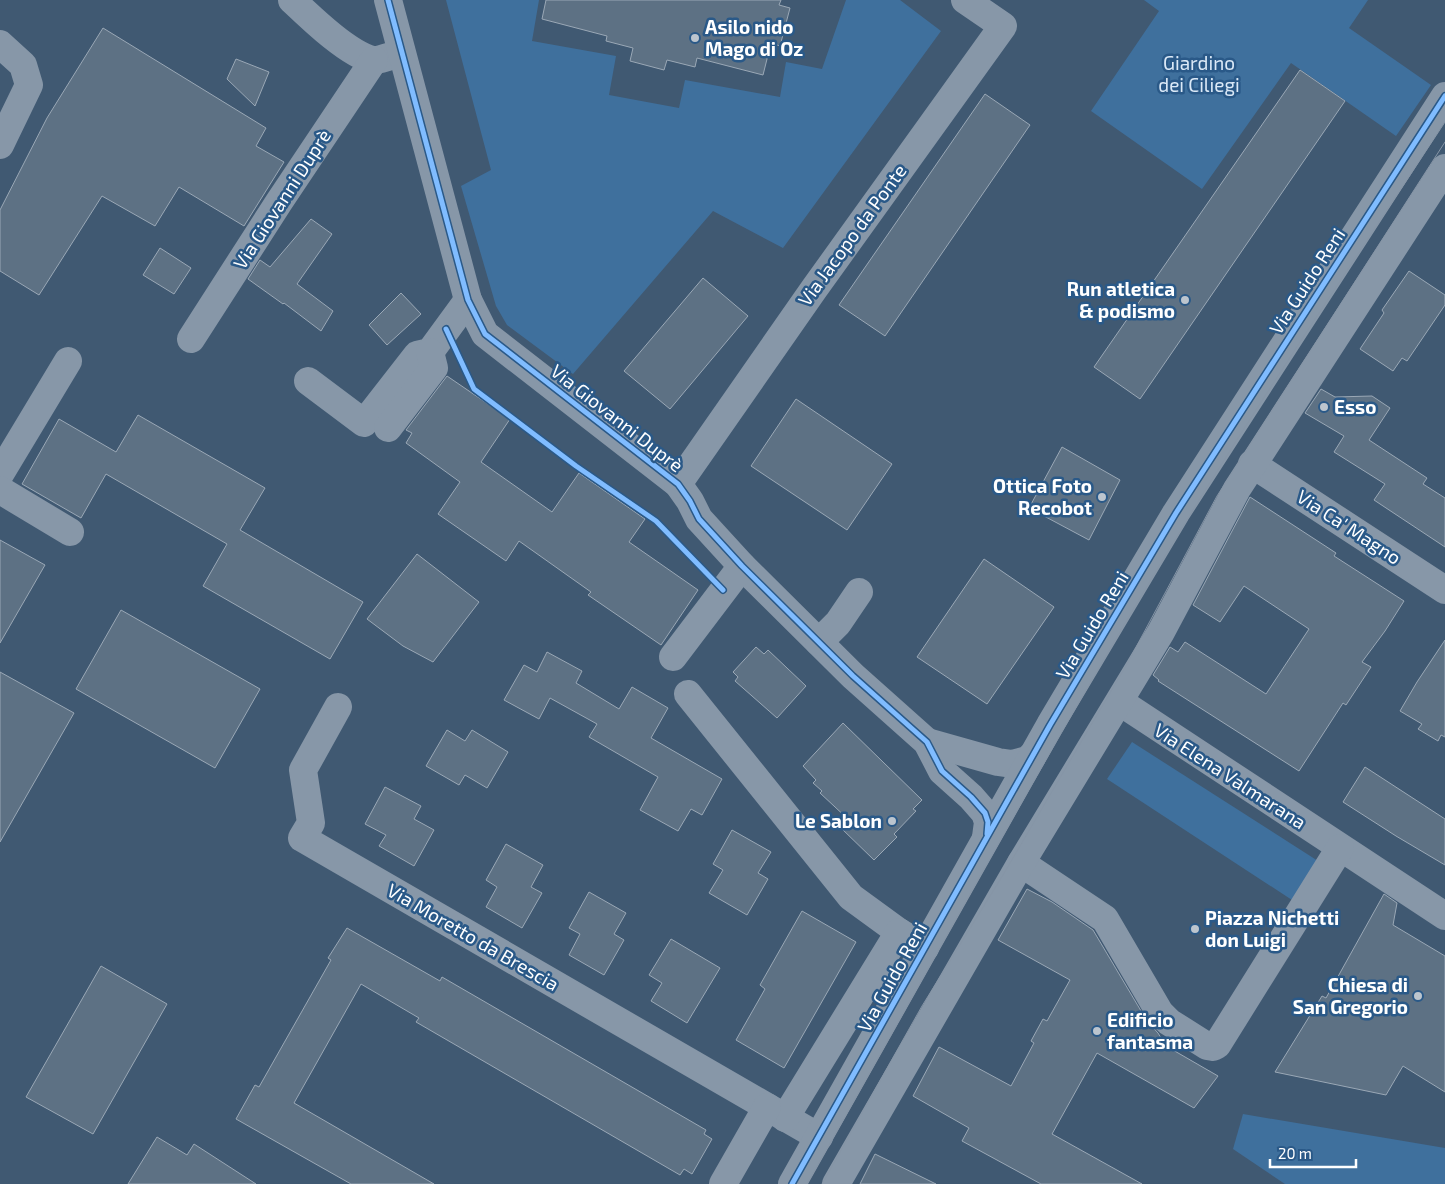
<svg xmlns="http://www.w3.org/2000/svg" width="1445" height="1184" font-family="'Exo 2',sans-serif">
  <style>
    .green { fill: #3f709d }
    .building { fill: #5d7184; stroke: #9aa8b6 }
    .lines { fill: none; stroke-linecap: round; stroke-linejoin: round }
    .minor { stroke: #8797a8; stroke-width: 28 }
    .tram { stroke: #8695a6; stroke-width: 1 }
    .cycleway-casing { stroke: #2a5988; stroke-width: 8 }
    .cycleway { stroke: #80bcff; stroke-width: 5 }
    .poi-dot { fill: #bcc5ce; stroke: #2a5988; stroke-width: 2 }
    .labels { text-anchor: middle; stroke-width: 5; stroke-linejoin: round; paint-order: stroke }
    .poi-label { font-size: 19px; font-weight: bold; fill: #fff; stroke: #2a5988; text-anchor: start }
    .park-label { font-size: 19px; fill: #dbe9f7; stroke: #2a5988 }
    .street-label { font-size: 19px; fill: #fff; stroke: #2a5988 }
  </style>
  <rect width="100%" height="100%" fill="#405972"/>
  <g class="green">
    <path d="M 446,0 L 539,0 L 532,41 L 616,56 L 609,95 L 679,108 L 685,80 L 780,97 L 786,62 L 822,69 L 846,0 L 900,0 L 941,31 L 783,248 L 713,211 L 573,374 L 507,325 L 496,306 L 461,186 L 491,170 Z"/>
    <path d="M 1144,0 L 1368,0 L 1349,28 L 1431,85 L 1396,136 L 1291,63 L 1202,189 L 1091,111 L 1159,11 Z"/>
    <path d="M 1132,742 L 1318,861 L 1292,900 L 1107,779 Z"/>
    <path d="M 1243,1114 L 1445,1148 L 1445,1184 L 1285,1184 L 1233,1149 Z"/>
  </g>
  <g class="building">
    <path d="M 546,0 L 781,0 L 779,5 L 790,8 L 780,46 L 771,43 L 763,75 L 697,58 L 695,67 L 667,60 L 664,70 L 630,61 L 633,48 L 606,41 L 607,36 L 542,19 Z"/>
    <path d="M 103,28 L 266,128 L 256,146 L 284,162 L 244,226 L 179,187 L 155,226 L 102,196 L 39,295 L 0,271 L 0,210 L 47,118 Z"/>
    <path d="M 236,59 L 269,72 L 255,106 L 227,79 Z"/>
    <path d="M 1300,70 L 1345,101 L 1140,399 L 1094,367 Z"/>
    <path d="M 985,94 L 1030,125 L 885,336 L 839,305 Z"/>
    <path d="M 311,219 L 332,234 L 297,284 L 333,311 L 321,331 L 284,303 L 283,304 L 248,279 L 260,260 L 270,267 Z"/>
    <path d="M 160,248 L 191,268 L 174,294 L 143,275 Z"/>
    <path d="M 1409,271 L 1445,295 L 1445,305 L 1407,361 L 1402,358 L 1393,371 L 1360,349 L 1384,313 L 1382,310 Z"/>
    <path d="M 703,278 L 748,316 L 670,409 L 624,371 Z"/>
    <path d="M 401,293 L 421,314 L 387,345 L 369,325 Z"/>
    <path d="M 447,376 L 510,419 L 481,462 L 552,512 L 579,473 L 645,519 L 629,542 L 698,590 L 661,645 L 588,595 L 591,592 L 519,541 L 506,561 L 438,514 L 460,482 L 406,443 L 412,433 L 406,430 Z"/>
    <path d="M 1321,389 L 1335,397 L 1372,396 L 1390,408 L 1369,440 L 1427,478 L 1423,484 L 1445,498 L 1445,547 L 1374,500 L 1385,484 L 1334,452 L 1344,436 L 1305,413 Z"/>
    <path d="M 796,399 L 892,464 L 847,530 L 751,466 Z"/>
    <path d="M 138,415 L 265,488 L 240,530 L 363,602 L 330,659 L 203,586 L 227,544 L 106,474 L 81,518 L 22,484 L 59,419 L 116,452 Z"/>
    <path d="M 1062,447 L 1120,480 L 1089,540 L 1029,508 Z"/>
    <path d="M 1250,497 L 1336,553 L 1334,556 L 1404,601 L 1385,631 L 1362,662 L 1371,667 L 1346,705 L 1343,703 L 1299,771 L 1158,681 L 1159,680 L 1153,675 L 1170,647 L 1178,652 L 1185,642 L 1266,694 L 1309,629 L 1244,586 L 1220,622 L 1193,605 Z"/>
    <path d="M 0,540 L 45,565 L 0,643 Z"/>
    <path d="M 417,554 L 479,602 L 433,662 L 403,646 L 367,619 Z"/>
    <path d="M 984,559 L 1054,607 L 987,704 L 917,657 Z"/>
    <path d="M 121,610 L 260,689 L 215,768 L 76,689 Z"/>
    <path d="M 1445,640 L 1445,737 L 1441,735 L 1438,741 L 1418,729 L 1422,724 L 1400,711 L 1417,682 Z"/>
    <path d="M 756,647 L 764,654 L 768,650 L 806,686 L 777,718 L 735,681 L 738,677 L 733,672 Z"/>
    <path d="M 547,652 L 582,671 L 576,683 L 619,709 L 632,687 L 668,708 L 651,738 L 722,779 L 702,815 L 691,809 L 678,831 L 640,810 L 658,777 L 589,737 L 597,724 L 550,698 L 539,719 L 504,700 L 524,665 L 537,672 Z"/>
    <path d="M 0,672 L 74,713 L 0,842 Z"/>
    <path d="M 843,723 L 922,800 L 913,809 L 916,811 L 894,834 L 897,837 L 874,860 L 841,828 L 849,820 L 820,793 L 822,791 L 813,783 L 816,780 L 803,766 Z"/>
    <path d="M 447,730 L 465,741 L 472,730 L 508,752 L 487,788 L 465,775 L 459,785 L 426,766 Z"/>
    <path d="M 1365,767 L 1445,819 L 1445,865 L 1396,836 L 1343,802 Z"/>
    <path d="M 385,787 L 421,806 L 414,819 L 434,830 L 414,866 L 379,846 L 386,835 L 365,824 Z"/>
    <path d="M 732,830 L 771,852 L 758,873 L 768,879 L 747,915 L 709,893 L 723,870 L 713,864 Z"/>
    <path d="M 506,844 L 543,865 L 531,887 L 542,893 L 522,928 L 486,907 L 497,887 L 486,880 Z"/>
    <path d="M 1027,889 L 1052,902 L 1093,930 L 1147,1021 L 1158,1033 L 1166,1046 L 1218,1076 L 1194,1108 L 1097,1053 L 1052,1134 L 1142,1184 L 1041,1184 L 962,1141 L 969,1128 L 913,1096 L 939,1047 L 1011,1086 L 1034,1043 L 1031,1041 L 1043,1019 L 1047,1021 L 1070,980 L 998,940 Z"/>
    <path d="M 589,892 L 626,913 L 614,934 L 624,940 L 604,975 L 569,955 L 580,934 L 569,928 Z"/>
    <path d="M 1384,894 L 1397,903 L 1393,925 L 1445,956 L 1445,1092 L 1403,1066 L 1386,1095 L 1275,1072 L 1322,996 L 1326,998 Z"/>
    <path d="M 802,911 L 856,942 L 784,1068 L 736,1040 L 765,989 L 760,985 Z"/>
    <path d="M 347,928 L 440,981 L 442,977 L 706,1130 L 704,1134 L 712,1139 L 692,1174 L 684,1169 L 680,1175 L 416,1022 L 419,1018 L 361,984 L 294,1103 L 434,1184 L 351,1184 L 236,1119 L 255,1085 L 259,1087 L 331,960 L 328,958 Z"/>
    <path d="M 671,939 L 720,968 L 687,1023 L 651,1001 L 662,983 L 649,975 Z"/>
    <path d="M 101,966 L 167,1004 L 93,1134 L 26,1097 Z"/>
    <path d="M 157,1137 L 187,1155 L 194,1144 L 256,1184 L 128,1184 Z"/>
    <path d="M 875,1154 L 936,1184 L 860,1184 Z"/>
  </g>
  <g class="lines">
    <g class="minor">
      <path d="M 292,0 C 311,18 348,54 373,60 C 378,61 386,57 392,56"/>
      <path d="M 388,0 L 468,300 L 485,334 L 678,484 L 690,501 L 699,519 L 742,566 L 853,676 L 927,742 L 942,771 L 971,797 L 985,813 L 988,822 L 986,837"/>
      <path d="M 0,44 L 23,65 L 29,85 L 0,145"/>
      <path d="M 191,339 L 279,202 L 374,60"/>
      <path d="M 308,381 L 364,423 L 417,355 L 430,352 L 468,300"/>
      <path d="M 388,428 L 434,368 L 430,352"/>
      <path d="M 1252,464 L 1445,590"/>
      <path d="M 0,474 L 68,361"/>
      <path d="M 678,484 L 814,289 L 1003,26 L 965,0"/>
      <path d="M 0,490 L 70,532"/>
      <path d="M 819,642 L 838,623 L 859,592"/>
      <path d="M 673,657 L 742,566"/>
      <path d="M 688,694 L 851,897 L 899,932 L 925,948"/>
      <path d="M 1120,702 L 1445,916"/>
      <path d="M 338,707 L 303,770 L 311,823 L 302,838 L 819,1137"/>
      <path d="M 927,742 L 998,762 L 1012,764 L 1027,760 L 1033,755"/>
      <path d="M 1021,863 L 1105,919 L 1160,1013 L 1169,1022 L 1207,1046 L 1213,1047 L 1217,1045 L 1340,848"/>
      <path d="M 785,1118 L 899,932"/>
      <path d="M 723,1184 L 767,1107"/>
      <path d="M 792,1184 L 1050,725 L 1176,513 L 1445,96"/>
      <path d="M 836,1184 L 1021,863 L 1161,632 L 1237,489 L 1445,168"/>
    </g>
    <g class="tram">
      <path d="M 807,1184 C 927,973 1043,759 1168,551 C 1256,405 1352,264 1445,122"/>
      <path d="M 822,1184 L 922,1006 L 1003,875 L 1127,664 L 1217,496 L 1445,142"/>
    </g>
    <defs>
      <g id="cycleway">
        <path d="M 388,0 L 468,300 L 485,334 L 678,484 L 690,501 L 699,519 L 742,566 L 853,676 L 927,742 L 942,771 L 971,797 L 985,813 L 988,822 L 987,834"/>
        <path d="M 446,329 L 474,389 L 576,466 L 656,521 L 723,590"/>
        <path d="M 792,1184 L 1050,725 L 1176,513 L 1445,96"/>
      </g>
    </defs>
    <use href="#cycleway" class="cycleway-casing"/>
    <use href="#cycleway" class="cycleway"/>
  </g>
  <g class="poi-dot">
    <circle cx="695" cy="38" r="5"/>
    <circle cx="1185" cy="300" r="5"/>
    <circle cx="1324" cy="407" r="5"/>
    <circle cx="1102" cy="497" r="5"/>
    <circle cx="892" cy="821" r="5"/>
    <circle cx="1195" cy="929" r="5"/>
    <circle cx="1418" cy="996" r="5"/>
    <circle cx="1097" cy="1031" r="5"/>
  </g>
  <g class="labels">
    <g class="poi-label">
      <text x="705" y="34">Asilo nido<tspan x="705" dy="22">Mago di Oz</tspan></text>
      <text x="1175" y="296" text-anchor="end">Run atletica<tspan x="1175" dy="22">&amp; podismo</tspan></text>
      <text x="1334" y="414">Esso</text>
      <text x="1092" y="493" text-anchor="end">Ottica Foto<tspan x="1092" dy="22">Recobot</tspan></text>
      <text x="882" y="828" text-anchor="end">Le Sablon</text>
      <text x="1205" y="925">Piazza Nichetti<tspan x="1205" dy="22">don Luigi</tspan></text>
      <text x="1408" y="992" text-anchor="end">Chiesa di<tspan x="1408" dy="22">San Gregorio</tspan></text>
      <text x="1107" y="1027">Edificio<tspan x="1107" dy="22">fantasma</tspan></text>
    </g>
    <g class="park-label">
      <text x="1199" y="70">Giardino<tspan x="1199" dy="22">dei Ciliegi</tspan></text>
    </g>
    <g class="street-label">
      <text transform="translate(282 199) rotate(-57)" y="7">Via Giovanni Duprè</text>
      <text transform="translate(852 235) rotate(-54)" y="7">Via Jacopo da Ponte</text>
      <text transform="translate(1307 281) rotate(-57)" y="7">Via Guido Reni</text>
      <text transform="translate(617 418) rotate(38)" y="7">Via Giovanni Duprè</text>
      <text transform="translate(1349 527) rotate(33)" y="7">Via Ca' Magno</text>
      <text transform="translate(1092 625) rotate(-59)" y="7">Via Guido Reni</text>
      <text transform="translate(1230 776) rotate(33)" y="7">Via Elena Valmarana</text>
      <text transform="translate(473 937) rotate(30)" y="7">Via Moretto da Brescia</text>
      <text transform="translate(892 977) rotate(-61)" y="7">Via Guido Reni</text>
    </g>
  </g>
  <path d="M1270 1159v8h86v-8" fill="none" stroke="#ffffff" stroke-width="2.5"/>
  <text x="1278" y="1159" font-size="15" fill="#ffffff" stroke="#2a5988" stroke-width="4" paint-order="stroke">20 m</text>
</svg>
